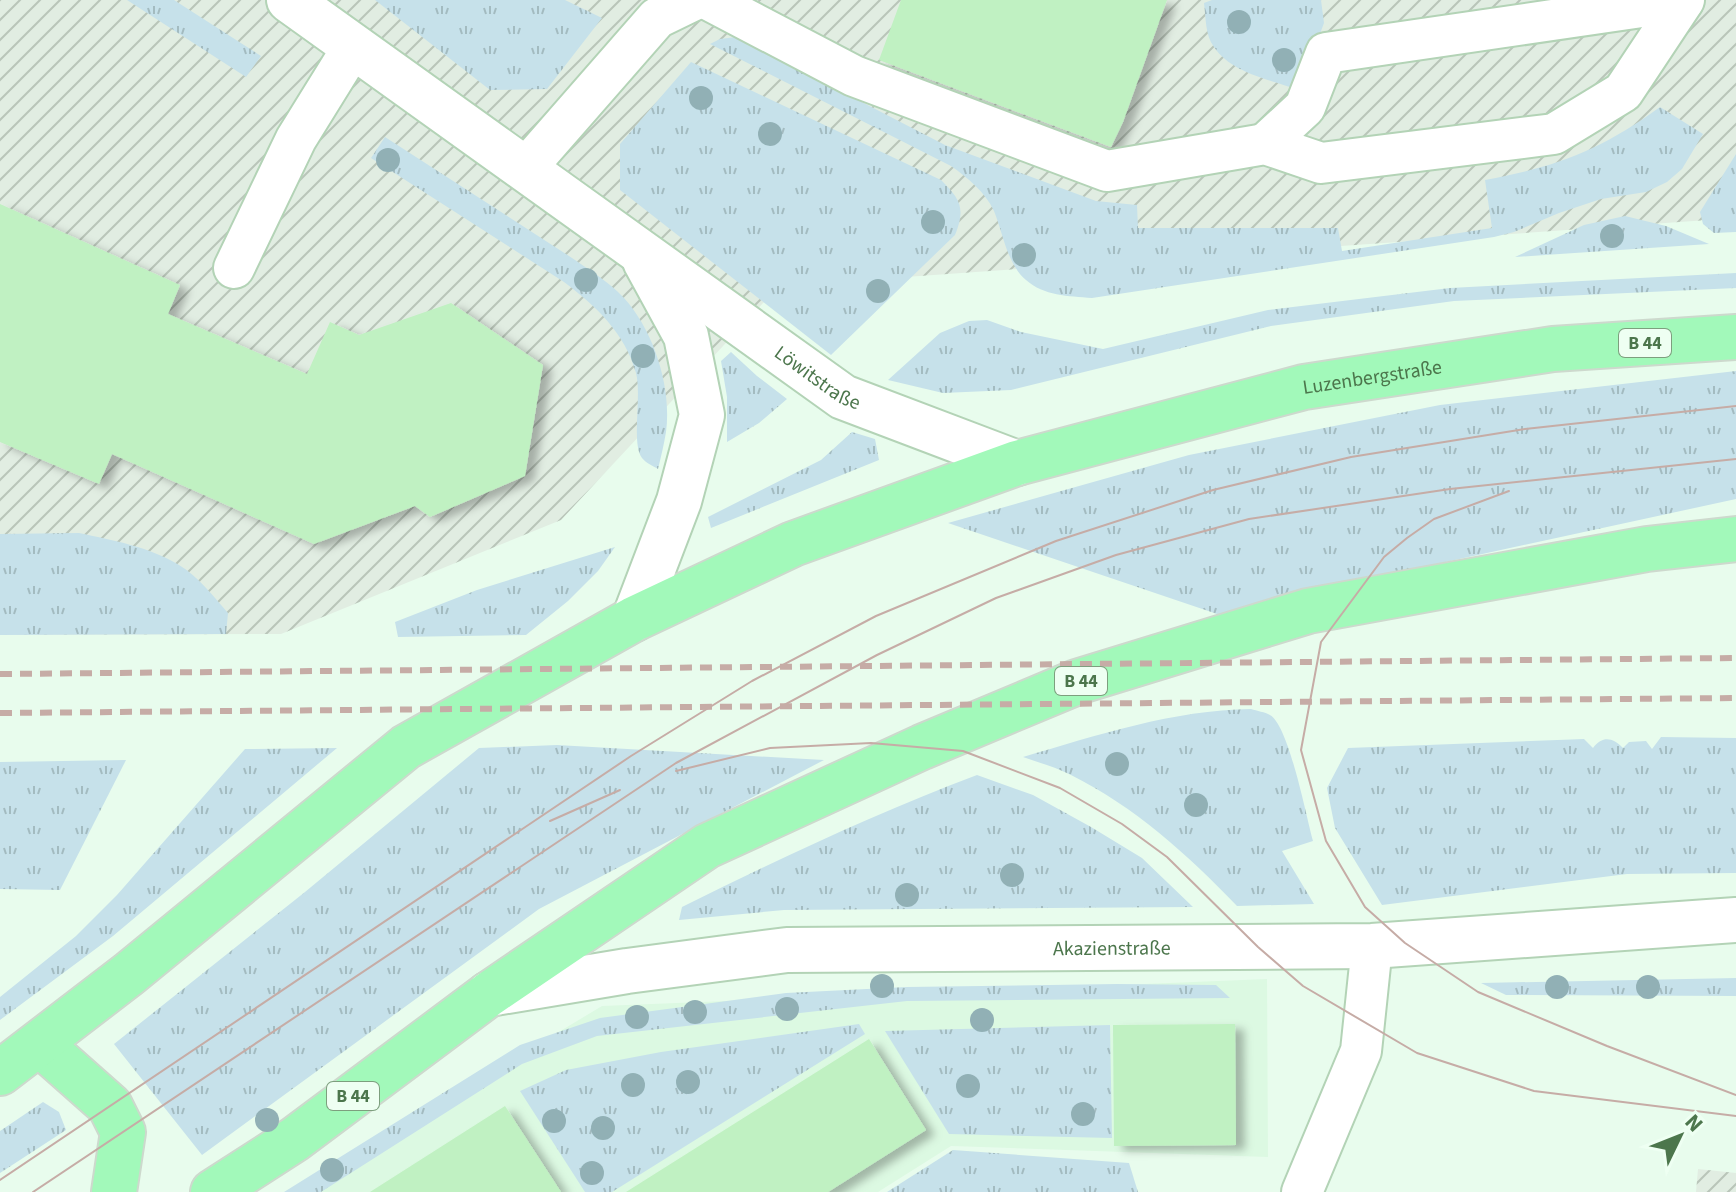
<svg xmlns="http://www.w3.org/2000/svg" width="1736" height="1192" font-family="'Source Sans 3',sans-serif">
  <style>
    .residential { fill: #dcf9e2 }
    .industrial { fill: url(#industrial-furrows) }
    .grass { fill: url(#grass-tufts) }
    .building { fill: #c0f1c2; filter: url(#shadow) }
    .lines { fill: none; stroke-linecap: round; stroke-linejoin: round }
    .service-casing { stroke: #b3d3b6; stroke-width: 44 }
    .minor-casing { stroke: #b3d3b6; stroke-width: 48 }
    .tertiary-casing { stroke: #b3d3b6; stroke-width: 48 }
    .primary-casing { stroke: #cdd9cd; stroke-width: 48 }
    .service { stroke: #fff; stroke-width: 40 }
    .minor { stroke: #fff; stroke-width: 44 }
    .tertiary { stroke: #fff; stroke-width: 44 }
    .primary { stroke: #a2f9ba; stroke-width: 44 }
    .tram { stroke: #c6aca6; stroke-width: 2 }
    .rail { stroke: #c6aca6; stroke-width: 6; stroke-dasharray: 12 8; stroke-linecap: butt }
    .tree { fill: #91b0b5 }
    .labels { text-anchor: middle; stroke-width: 6; stroke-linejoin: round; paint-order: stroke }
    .shield { fill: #eefff2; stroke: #7d9f7e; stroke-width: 2 }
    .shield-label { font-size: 18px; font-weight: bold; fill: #4c764c }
    .street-label { font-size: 20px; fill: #4c764c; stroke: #eefff2 }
  </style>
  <defs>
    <pattern id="industrial-furrows" width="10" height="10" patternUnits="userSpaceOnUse" patternTransform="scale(2)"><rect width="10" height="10" fill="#e1ede2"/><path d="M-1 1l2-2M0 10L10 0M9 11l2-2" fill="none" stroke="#b9c5b9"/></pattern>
    <pattern id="grass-tufts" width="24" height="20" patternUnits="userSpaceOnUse" patternTransform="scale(2)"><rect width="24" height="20" fill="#c6e1ea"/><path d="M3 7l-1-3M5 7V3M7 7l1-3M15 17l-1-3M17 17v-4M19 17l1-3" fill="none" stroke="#a3bbc0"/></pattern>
    <filter id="shadow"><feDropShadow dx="9" dy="5" stdDeviation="4" flood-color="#0004"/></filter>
  </defs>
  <rect width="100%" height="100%" fill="#e8fced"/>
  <path class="residential" d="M 1267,979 L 1268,1157 L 951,1146 L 878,1192 L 292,1192 L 602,1006 Z"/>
  <g class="industrial">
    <path d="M 0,0 L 1736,0 L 1736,218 L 779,286 L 561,520 L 281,634 L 0,635 Z"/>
    <path d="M 1698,1169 L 1736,1173 L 1736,1192 L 1696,1192 Z"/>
  </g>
  <g class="grass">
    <path d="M 127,0 L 174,0 L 261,56 L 246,77 Z"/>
    <path d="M 375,0 L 565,0 L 602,18 L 547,89 L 490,90 Z"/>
    <path d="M 1212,0 L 1321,0 L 1324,23 L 1299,90 C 1271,80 1231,73 1214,47 C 1205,35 1206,18 1204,3 Z"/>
    <path d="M 736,37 L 945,145 L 1096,201 L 1137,205 L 1138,228 L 1338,228 L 1342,251 L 1492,228 L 1485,180 C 1556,167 1601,150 1660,107 L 1703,134 L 1682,169 L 1667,182 L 1646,192 L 1601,199 L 1559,213 L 1514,232 L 1494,237 L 1092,298 C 1068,296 1044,296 1026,280 C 1007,264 1003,233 994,211 C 985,192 968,178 951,166 L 710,44 L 720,39 Z"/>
    <path d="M 691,62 L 941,180 C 960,199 966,208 955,235 L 831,355 L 620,190 L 620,144 Z"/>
    <path d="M 385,137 L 569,256 C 588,269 608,281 624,298 C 654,331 672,388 666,432 C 664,444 661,457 658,469 C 653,466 646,463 642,458 C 631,444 642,396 636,373 C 625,333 596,306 564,282 L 371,158 Z"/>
    <path d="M 1736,154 L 1736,232 L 1714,233 L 1703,224 L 1700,212 Z"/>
    <path d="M 1625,216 L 1666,226 L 1709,244 L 1515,257 L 1584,225 Z"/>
    <path d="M 1736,273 L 1736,288 L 1454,301 L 1271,326 L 1011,390 L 943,393 L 888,380 L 940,333 L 969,321 L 987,320 L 1021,332 L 1103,349 L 1268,310 L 1450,288 Z"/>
    <path d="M 731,352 L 757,376 L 787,399 L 759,423 L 727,442 L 727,397 L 721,361 Z"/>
    <path d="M 1736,371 L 1736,499 L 1409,570 L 1226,617 L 948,523 L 1189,455 L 1440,405 Z"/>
    <path d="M 852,432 L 875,439 L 879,460 L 711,528 L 708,517 L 821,460 Z"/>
    <path d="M 79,533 C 112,540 150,547 179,565 C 199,577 213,596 228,613 L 226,634 L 0,635 L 0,534 Z"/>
    <path d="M 615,547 L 598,571 L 568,601 L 526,635 L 398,637 L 395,622 L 477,590 Z"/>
    <path d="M 1251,709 C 1257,711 1265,712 1270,715 C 1289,726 1306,816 1313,841 L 1282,851 L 1314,904 L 1237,906 C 1187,854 1135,807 1071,775 C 1056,767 1039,763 1023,757 C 1098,735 1173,710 1251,709 Z"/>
    <path d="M 1661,737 L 1736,738 L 1736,873 L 1627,874 L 1382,905 L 1335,828 L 1327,788 L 1348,748 L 1584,739 L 1593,748 C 1603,735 1613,738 1623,748 L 1629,742 L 1646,741 L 1652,749 Z"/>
    <path d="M 557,745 L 824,760 L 539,909 L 202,1155 L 114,1044 L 305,892 L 479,748 Z"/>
    <path d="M 337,748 L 113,936 L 0,1020 L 0,997 L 76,936 L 117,895 L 245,749 Z"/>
    <path d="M 126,760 L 60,890 L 0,889 L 0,762 Z"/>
    <path d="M 977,775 L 1033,795 L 1091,827 L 1142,858 L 1193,907 L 784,910 L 679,920 L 682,907 C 779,859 876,813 977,775 Z"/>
    <path d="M 1736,978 L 1736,996 L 1506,995 L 1481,983 Z"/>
    <path d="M 1117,984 L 1216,985 L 1230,998 L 907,1001 L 597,1036 L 522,1064 L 321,1192 L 284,1192 L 520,1045 L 600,1018 L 786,993 L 907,987 Z"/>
    <path d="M 859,1024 L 865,1034 L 612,1192 L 585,1192 L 520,1091 L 566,1070 L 661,1052 Z"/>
    <path d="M 1110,1025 L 1112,1138 L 949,1134 L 885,1031 Z"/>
    <path d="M 43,1102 L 59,1112 L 66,1130 L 0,1173 L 0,1131 Z"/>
    <path d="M 953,1150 L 1129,1163 L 1138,1192 L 887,1192 Z"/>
  </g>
  <g class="building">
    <path d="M 901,0 L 1167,0 L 1123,122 L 1111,147 L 879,60 Z"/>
    <path d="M 0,204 L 180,285 L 168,314 L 307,374 L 330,322 L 359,335 L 451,303 L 543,365 L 525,476 L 430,517 L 415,506 L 314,544 L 112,454 L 99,484 L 0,442 Z"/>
    <path d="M 1235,1024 L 1236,1145 L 1114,1146 L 1113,1025 Z"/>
    <path d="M 869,1039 L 926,1130 L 828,1192 L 626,1192 Z"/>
    <path d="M 505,1106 L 561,1192 L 370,1192 Z"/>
  </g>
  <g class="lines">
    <defs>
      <g id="service">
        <path d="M 709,0 L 854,76 L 1107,171 L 1265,144 L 1321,163 L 1554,134 L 1623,92 L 1684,0"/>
        <path d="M 1265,144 L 1305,107 L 1326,53 L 1683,1"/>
        <path d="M 525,169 L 657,18 L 694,0"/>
        <path d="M 234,268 L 296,139 L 353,47"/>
        <path d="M 1302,1192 L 1361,1051 L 1372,946"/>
      </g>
      <g id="minor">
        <path id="s1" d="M 289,0 L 843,397 L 1017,463"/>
        <path d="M 634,619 L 679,501 L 702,415 L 686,336 L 645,261"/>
      </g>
      <g id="tertiary">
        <path id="s2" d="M 489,994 L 627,971 L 787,950 L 1372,946 L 1736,920"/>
      </g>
      <g id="primary">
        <path d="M 40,1044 L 110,1106 L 123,1132 L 114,1192"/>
        <path id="s3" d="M 0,1073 L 129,974 L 406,747 L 634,619 L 793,544 L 1017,463 L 1304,387 L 1553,349 L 1736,337"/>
        <path d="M 213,1192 L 295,1139 L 489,994 L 707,846 L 922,747 L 1077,682 L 1308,611 L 1647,549 L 1736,539"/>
      </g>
    </defs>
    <use href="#service" class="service-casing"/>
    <use href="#minor" class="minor-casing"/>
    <use href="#tertiary" class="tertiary-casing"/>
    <use href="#primary" class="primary-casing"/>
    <use href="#service" class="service"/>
    <use href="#minor" class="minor"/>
    <use href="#tertiary" class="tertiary"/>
    <use href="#primary" class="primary"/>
    <g class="tram">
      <path d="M 1509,491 L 1434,519 L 1407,538 L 1384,557 L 1321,642 L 1301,750 L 1326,841 L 1365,907 L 1405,943 L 1478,992 L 1607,1046 L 1736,1095"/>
      <path d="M 676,771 L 770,748 L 871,743 L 963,751 L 1060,788 L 1122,824 L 1167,857 L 1258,947 L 1303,986 L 1417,1053 L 1534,1091 L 1736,1116"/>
      <path d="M 550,821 L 620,790"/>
      <path d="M 0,1180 L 631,756 L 752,681 L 876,616 L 1056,541 L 1213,490 L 1351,457 L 1525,429 L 1736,406"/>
      <path d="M 33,1192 L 676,763 L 877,655 L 996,598 L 1116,555 L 1249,519 L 1450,489 L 1736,459"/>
    </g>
    <g class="rail">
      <path d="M 0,674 L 1736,658"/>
      <path d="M 0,713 L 1736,698"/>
    </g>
  </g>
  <g class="tree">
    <circle cx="1239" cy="22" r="12"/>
    <circle cx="1284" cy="60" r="12"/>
    <circle cx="701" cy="98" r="12"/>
    <circle cx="770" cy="134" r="12"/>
    <circle cx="388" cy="160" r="12"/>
    <circle cx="933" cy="222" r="12"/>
    <circle cx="1612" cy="236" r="12"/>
    <circle cx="1024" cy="255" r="12"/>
    <circle cx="586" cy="280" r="12"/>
    <circle cx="878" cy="291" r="12"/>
    <circle cx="643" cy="356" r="12"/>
    <circle cx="1117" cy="764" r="12"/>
    <circle cx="1196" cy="805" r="12"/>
    <circle cx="1012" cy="875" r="12"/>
    <circle cx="907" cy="895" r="12"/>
    <circle cx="882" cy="986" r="12"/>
    <circle cx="1557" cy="987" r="12"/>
    <circle cx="1648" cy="987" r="12"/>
    <circle cx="787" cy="1009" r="12"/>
    <circle cx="695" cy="1012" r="12"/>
    <circle cx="637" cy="1017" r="12"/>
    <circle cx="982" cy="1020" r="12"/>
    <circle cx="688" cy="1082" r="12"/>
    <circle cx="633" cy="1085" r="12"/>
    <circle cx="968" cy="1086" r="12"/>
    <circle cx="1083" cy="1114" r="12"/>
    <circle cx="267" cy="1120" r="12"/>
    <circle cx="554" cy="1121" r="12"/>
    <circle cx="603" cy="1128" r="12"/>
    <circle cx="332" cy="1170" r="12"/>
    <circle cx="592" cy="1173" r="12"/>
  </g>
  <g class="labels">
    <g class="shield">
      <rect x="1619" y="329" width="52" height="28" rx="6"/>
      <rect x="1055" y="667" width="52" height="28" rx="6"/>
      <rect x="327" y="1082" width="52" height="28" rx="6"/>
    </g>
    <g class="shield-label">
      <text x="1645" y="349">B 44</text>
      <text x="1081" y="687">B 44</text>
      <text x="353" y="1102">B 44</text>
    </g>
    <g class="street-label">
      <text dy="7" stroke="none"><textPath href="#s1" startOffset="650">Löwitstraße</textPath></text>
      <text dy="7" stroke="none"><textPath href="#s3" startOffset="1562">Luzenbergstraße</textPath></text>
      <text dy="7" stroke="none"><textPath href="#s2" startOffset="626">Akazienstraße</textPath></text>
    </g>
  </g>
  <g transform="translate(1680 1136) rotate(47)" stroke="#eefff2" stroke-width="6" paint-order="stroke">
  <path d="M0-6L14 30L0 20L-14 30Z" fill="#4c764c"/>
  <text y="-12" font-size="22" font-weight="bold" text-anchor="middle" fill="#4c764c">N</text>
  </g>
</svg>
